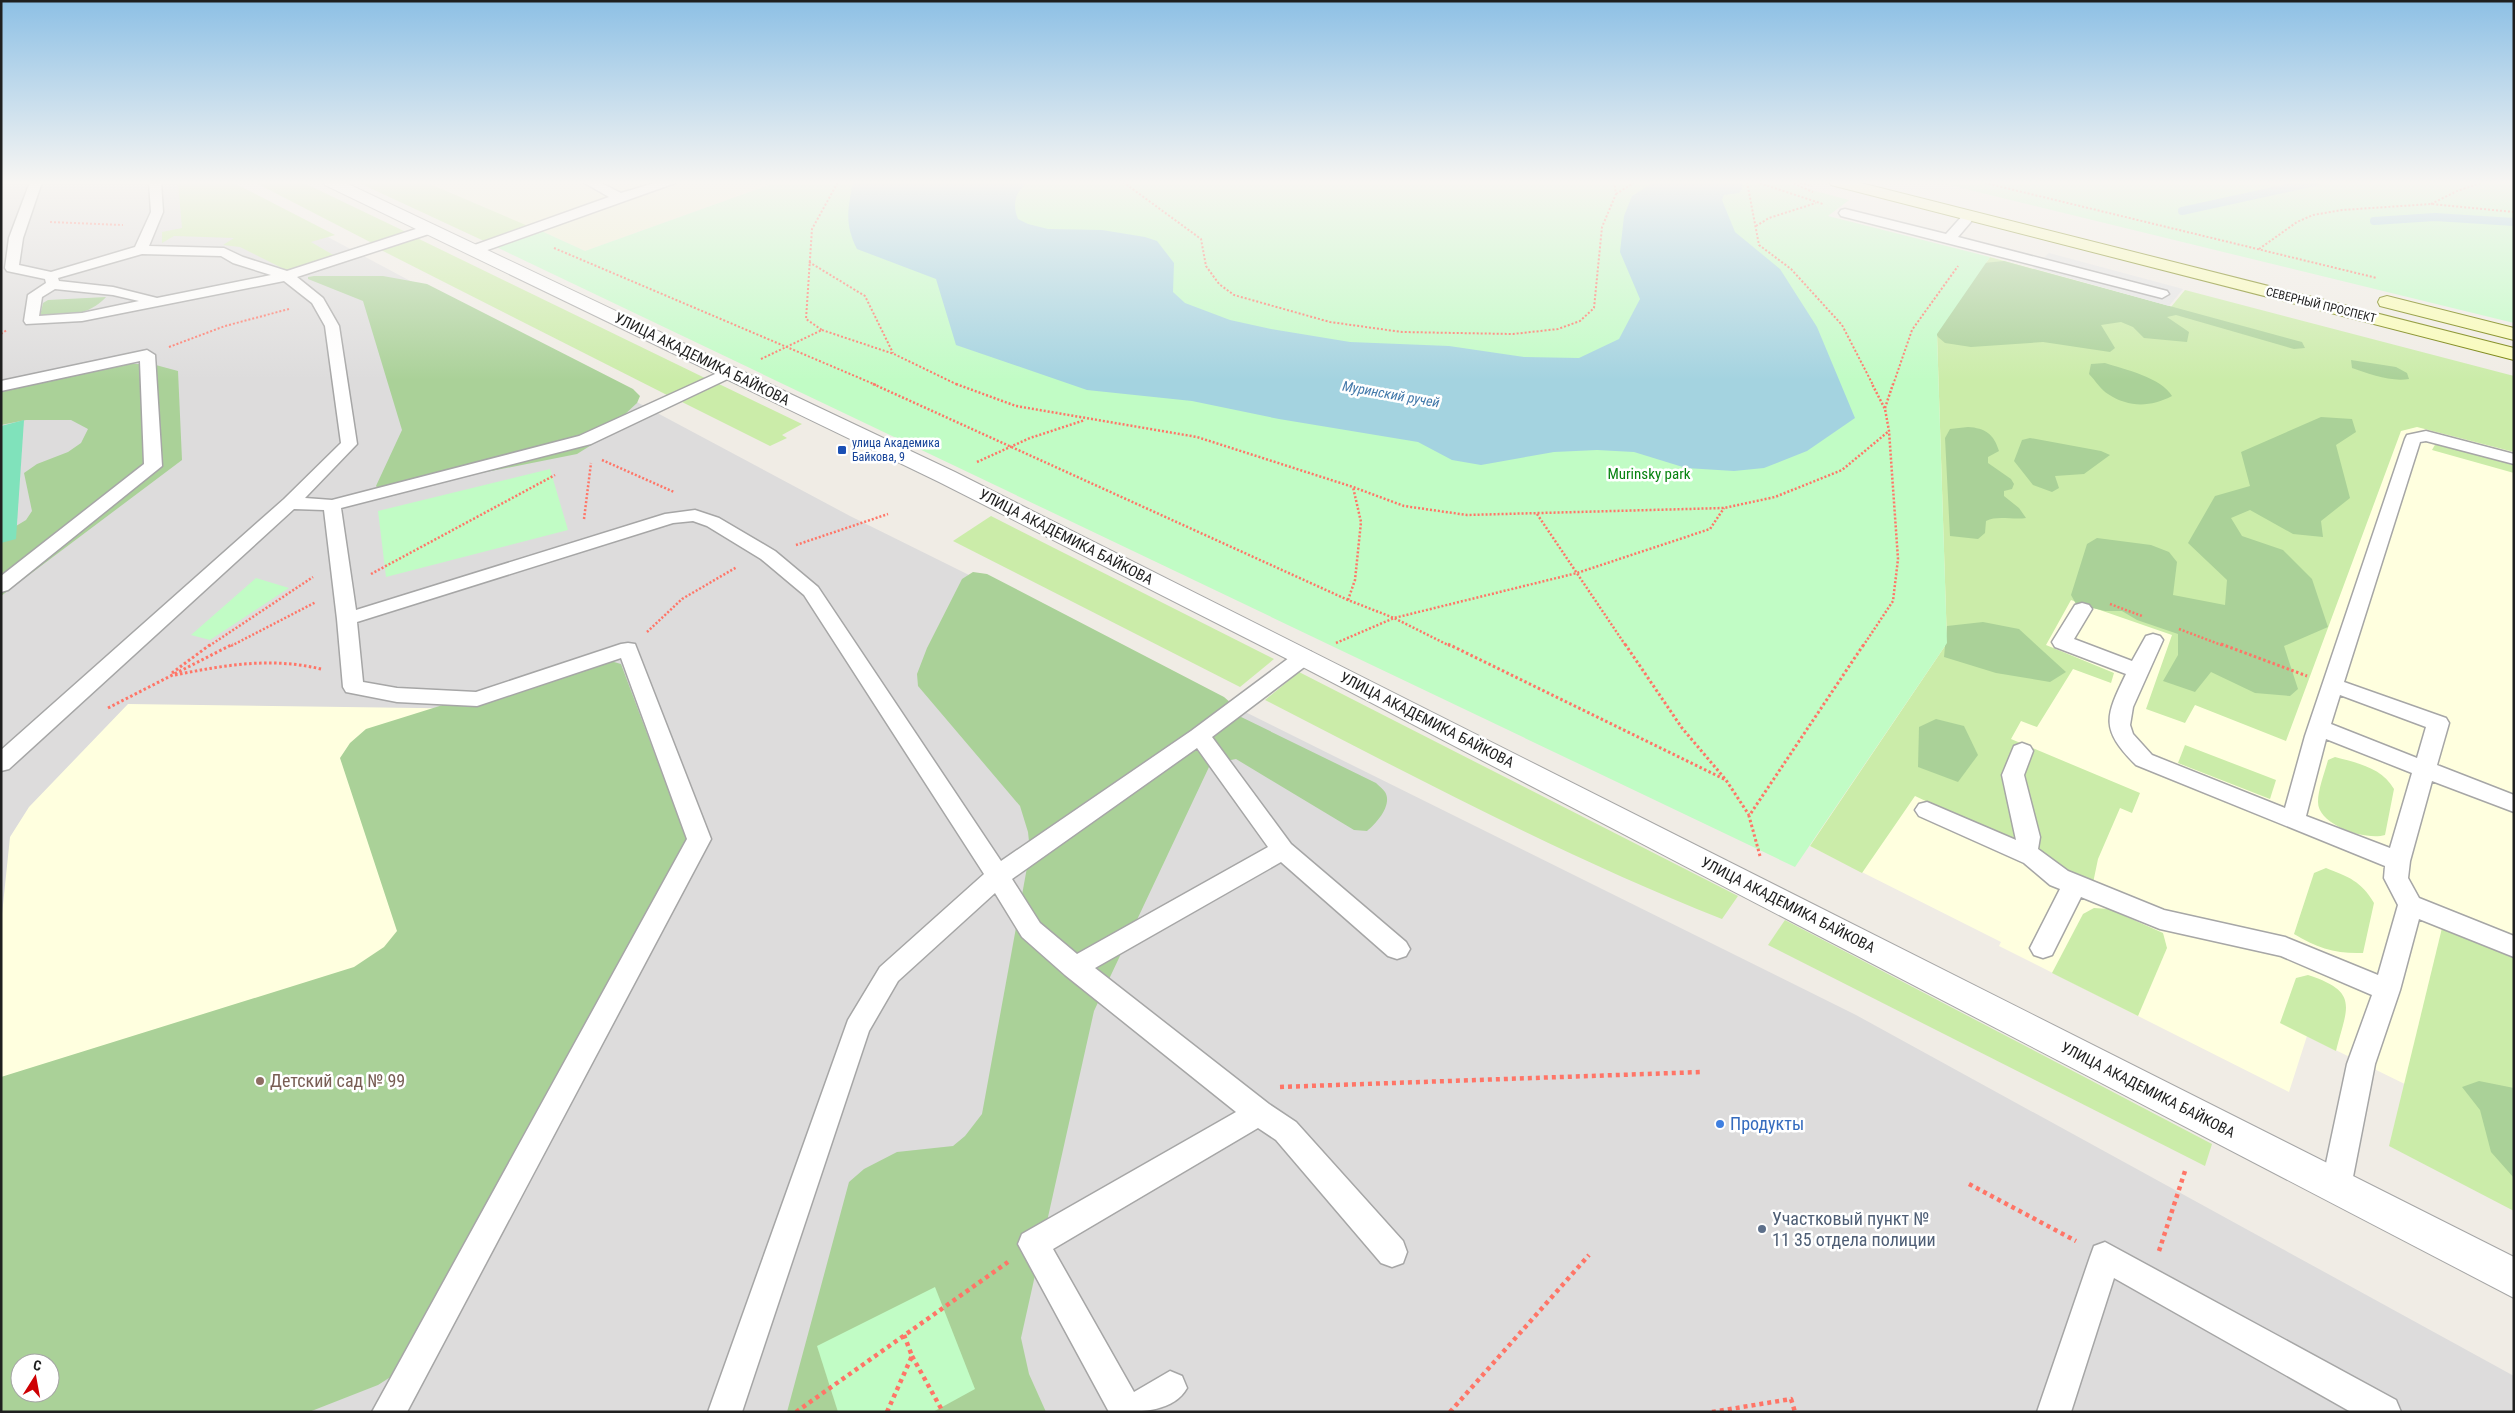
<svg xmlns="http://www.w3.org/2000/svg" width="2515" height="1413" font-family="'Roboto Condensed',sans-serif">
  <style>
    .residential { fill: #dddcdc; fill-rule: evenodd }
    .education { fill: #ffffdf; fill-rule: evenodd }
    .farmland { fill: #eef0d0 }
    .grass { fill: #cbeca9 }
    .forest { fill: #aad198; fill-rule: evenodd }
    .park { fill: #c1fcc5 }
    .pitch { fill: #80e2bb }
    .parking { fill: #e3e3e3 }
    .water { fill: #a4d3e0 }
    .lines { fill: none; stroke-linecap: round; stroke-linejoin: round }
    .stream { stroke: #a4d3e0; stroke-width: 8 }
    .service-casing { stroke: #a6a6a6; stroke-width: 3 }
    .tertiary-casing { stroke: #a6a6a6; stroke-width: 2 }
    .secondary-casing { stroke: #707c00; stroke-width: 2 }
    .path-far3 { stroke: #ff7567; stroke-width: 2; stroke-dasharray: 2 2; stroke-linecap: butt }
    .path-far2 { stroke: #ff7567; stroke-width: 2.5; stroke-dasharray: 2 2; stroke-linecap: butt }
    .path-far1 { stroke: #ff7567; stroke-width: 3; stroke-dasharray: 2.5 2.5; stroke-linecap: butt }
    .path { stroke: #ff7567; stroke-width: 4.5; stroke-dasharray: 4 4; stroke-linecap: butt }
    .service { fill: #fff; fill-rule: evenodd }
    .tertiary { fill: #fff; fill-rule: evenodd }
    .secondary { fill: #f9fcb7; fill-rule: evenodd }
    .transit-dot { fill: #1a4fb4; stroke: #fff; stroke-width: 2 }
    .education-dot { fill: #8d6e63; stroke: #fff; stroke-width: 2 }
    .shop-dot { fill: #3f7fe0; stroke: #fff; stroke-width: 2 }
    .service-dot { fill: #5c6f8a; stroke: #fff; stroke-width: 2 }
    .labels { text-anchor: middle; stroke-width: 5; stroke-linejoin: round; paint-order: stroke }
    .far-street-label { font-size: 12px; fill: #1f1f1f; stroke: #fff }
    .far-transit-label { font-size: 12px; fill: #164399; stroke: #fff; text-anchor: start }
    .far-water-label { font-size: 14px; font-style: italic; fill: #447aab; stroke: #fff }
    .street-label { font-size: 15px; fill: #1f1f1f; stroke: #fff }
    .park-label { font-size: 15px; fill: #078310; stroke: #fff }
    .near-education-label { font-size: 18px; fill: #785e54; stroke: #fff; text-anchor: start }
    .near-shop-label { font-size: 18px; fill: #366cbe; stroke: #fff; text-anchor: start }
    .near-service-label { font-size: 18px; fill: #4e5e75; stroke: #fff; text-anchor: start }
  </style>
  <rect width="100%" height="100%" fill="#f0ece5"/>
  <path class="residential" d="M 1,182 L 225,182 L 850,516 L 1856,1015 L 2514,1376 L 2514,1412 L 1,1412 ZM 20,1363 L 50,1363 L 50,1393 L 20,1393 Z"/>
  <g class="education">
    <path d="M 1990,257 L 2514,401 L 2514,1207 L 2423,1093 L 2307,1036 L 2289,1092 L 1999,946 L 2001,942 L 1810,846 L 1947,643 L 1937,334 Z"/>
    <path d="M 128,704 L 569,710 L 317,1342 L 1,1412 L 1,924 L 10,837 L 29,807 ZM 20,1363 L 50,1363 L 50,1393 L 20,1393 Z"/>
  </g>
  <path class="farmland" d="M 425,182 L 777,182 L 585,251 L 537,229 L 522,225 Z"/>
  <g class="grass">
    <path d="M 178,182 L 232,182 L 335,235 L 311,242 L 335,256 L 286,270 L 240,247 L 223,245 L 234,238 L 174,236 L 162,243 L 162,232 L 182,228 Z"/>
    <path d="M 254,182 L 302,182 L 406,232 L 372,243 Z"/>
    <path d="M 357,182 L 425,182 L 528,226 L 484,241 Z"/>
    <path d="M 417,238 L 705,378 L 667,395 L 381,250 Z"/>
    <path d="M 1990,257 L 2171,307 L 2185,290 L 2514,376 L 2514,452 L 2417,427 L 2401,431 L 2286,741 L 2195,705 L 2185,723 L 2146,709 L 2172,635 L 2071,600 L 2046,645 L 2114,673 L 2111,683 L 2073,669 L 2037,727 L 2021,721 L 2011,739 L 2140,793 L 2132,813 L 2120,808 L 2098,859 L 2093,883 L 2071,875 L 2051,860 L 1915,796 L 1862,873 L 1810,846 L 1947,643 L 1937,334 Z"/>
    <path d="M 719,384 L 802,424 L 782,435 L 787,438 L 770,446 L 682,402 Z"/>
    <path d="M 2436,443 L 2514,464 L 2514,473 L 2432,450 Z"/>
    <path d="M 991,516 L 1274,659 L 1240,687 L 953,541 Z"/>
    <path d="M 1299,672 L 1738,896 L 1722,919 C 1565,857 1415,777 1265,700 Z"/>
    <path d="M 2185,745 L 2276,780 L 2270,799 L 2178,763 Z"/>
    <path d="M 2335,757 C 2358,763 2382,768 2394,789 L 2385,835 C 2366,841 2318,825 2318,802 C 2318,789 2325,772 2328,760 Z"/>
    <path d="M 2326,868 C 2349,877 2361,881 2374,903 L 2363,953 C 2336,954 2317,948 2294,934 L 2314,873 Z"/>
    <path d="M 2094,908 L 2109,909 L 2163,933 L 2167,948 L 2138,1016 L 2052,973 L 2083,914 Z"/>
    <path d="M 1785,920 L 2212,1144 L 2205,1166 L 1768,945 Z"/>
    <path d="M 2442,928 L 2514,958 L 2514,1211 L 2389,1146 Z"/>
    <path d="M 2308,975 C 2360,992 2347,1007 2336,1051 L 2280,1023 L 2296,978 Z"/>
  </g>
  <g class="forest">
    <path d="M 2004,261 L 2302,342 L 2305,348 L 2294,349 L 2176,315 L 2167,317 L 2189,332 L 2187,342 L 2144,338 L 2133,327 L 2121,322 L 2101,325 L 2115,348 L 2110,352 L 2043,342 L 1971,347 L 1945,343 L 1938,337 L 1928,320 L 1974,264 Z"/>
    <path d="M 314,276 L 383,276 L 427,284 L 633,389 L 640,396 L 637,403 L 593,444 L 577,454 L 400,489 L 380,491 L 376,486 L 402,430 L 363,301 L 308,279 L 308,277 Z"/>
    <path d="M 106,297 C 91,314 61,320 40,316 L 43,303 L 48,300 Z"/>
    <path d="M 2351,360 L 2396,367 L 2407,373 L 2409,379 C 2390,382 2370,374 2352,368 Z"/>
    <path d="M 2105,363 C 2124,369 2162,378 2172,396 C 2151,407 2129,408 2108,394 C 2101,390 2095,380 2089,374 L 2091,364 Z"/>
    <path d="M 119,364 L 152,364 L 178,371 L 182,460 L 1,596 L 1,535 L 26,520 L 32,511 L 24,473 L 37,464 L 68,452 L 81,443 L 88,429 L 71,420 L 26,420 L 1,425 L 1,390 Z"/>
    <path d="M 2321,417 L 2352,419 L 2356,432 L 2336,445 L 2350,498 L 2321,521 L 2323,537 L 2293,534 L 2250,510 L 2231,518 L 2242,536 L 2283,550 L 2312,579 L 2328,627 L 2284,646 L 2298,689 L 2290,696 L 2255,693 L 2211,672 L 2195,692 L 2163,681 L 2178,655 L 2178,634 L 2137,620 L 2122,611 L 2105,611 L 2076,604 L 2071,595 L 2087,544 L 2097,538 L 2151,545 L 2169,552 L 2177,562 L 2173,595 L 2225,605 L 2227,580 L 2188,543 L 2215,496 L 2250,486 L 2241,452 Z"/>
    <path d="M 1968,427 C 1985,428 1994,434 1999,451 L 1988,457 L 1988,463 L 2011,479 L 2014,484 L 2012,489 L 2004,491 L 2004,496 L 2019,508 L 2026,518 C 2012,520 1997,515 1986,521 L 1985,533 L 1978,539 L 1950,536 L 1945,438 L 1950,429 Z"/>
    <path d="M 2030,438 L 2101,451 L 2110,455 L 2084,474 L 2055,476 L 2059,488 L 2052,492 L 2033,485 L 2014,461 L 2022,440 Z"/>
    <path d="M 973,572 L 987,574 L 1224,697 L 1231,703 L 1237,715 L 1376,783 C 1379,786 1383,789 1385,792 C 1393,805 1376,824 1367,831 L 1354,830 L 1236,759 L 1221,762 L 1209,767 L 1094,1011 L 1021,1338 L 1029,1374 L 1046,1412 L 787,1412 L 849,1182 L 864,1169 L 897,1152 L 953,1146 L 965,1136 L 982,1114 L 1030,851 L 1028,832 L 1020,806 L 918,686 L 917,674 L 927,648 L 962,579 Z"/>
    <path d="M 1983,622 L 2019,629 L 2066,672 L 2050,682 L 1996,673 L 1944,657 L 1947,626 Z"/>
    <path d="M 607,660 L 621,664 L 693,856 L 400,1371 L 378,1385 L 309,1412 L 1,1412 L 1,1077 L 354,967 L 384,947 L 397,931 L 340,758 L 350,743 L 366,729 L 580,662 ZM 20,1363 L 50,1363 L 50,1393 L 20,1393 Z"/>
    <path d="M 1936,719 L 1964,726 L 1978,755 L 1958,782 L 1918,767 L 1919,727 Z"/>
    <path d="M 2479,1081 L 2514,1088 L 2514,1178 L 2491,1152 L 2480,1110 L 2462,1087 Z"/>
  </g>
  <g class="park">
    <path d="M 777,182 L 1782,182 L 1849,200 L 1828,216 L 1990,257 L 1937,334 L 1947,643 L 1795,867 L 492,245 L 537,229 L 585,251 Z"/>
    <path d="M 1937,182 L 2514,182 L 2514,323 Z"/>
    <path d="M 550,469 L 568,530 L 386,577 L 378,511 Z"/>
    <path d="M 256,578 L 289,588 L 210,640 L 191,635 Z"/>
    <path d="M 935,1287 L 975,1389 L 933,1412 L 838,1412 L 817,1346 Z"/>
  </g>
  <path class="pitch" d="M 24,420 L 16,539 L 1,543 L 1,426 Z"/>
  <path class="parking" d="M 2049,253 L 2183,289 L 2169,306 L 2033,268 Z"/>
  <path class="water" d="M 853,182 L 1028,182 C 1015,192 1012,204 1018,219 L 1028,224 L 1048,229 L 1102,230 L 1145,237 L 1157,241 L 1174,263 L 1173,292 L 1185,303 L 1230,320 L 1271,329 L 1350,342 L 1449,346 L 1524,357 L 1579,358 L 1619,339 L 1640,299 L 1620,252 L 1624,216 L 1632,196 L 1654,182 L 1742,182 L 1742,189 L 1739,193 L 1724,195 L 1722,200 L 1735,232 L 1780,269 L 1817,327 L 1855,418 L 1807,451 L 1764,468 L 1734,471 L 1686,468 L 1634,452 L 1597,450 L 1554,452 L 1481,465 L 1452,460 L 1418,442 L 1279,419 L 1192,401 L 1087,390 L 956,345 L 936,279 L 857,249 C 844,223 848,209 853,182 Z"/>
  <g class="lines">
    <g class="stream">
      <path d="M 2182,211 L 2315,182"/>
      <path d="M 2374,221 L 2435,217 L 2514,222"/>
    </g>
    <defs>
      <g id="service">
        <path d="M 30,182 L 42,182 L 23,238 L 19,265 L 51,272 L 135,247 L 151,212 L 149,182 L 161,182 L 163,212 L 149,246 L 224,248 L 243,257 L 287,271 L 425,226 L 435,226 L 436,229 L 435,232 L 297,277 L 323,298 L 339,326 L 357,444 L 305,498 L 332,500 L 579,436 L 726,369 L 736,369 L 739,372 L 736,375 L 591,444 L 341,508 L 356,610 L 665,514 L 695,510 L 719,518 L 775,551 L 818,587 L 1001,861 L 1191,731 L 1297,652 L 1304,650 L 1311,652 L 1314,657 L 1311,662 L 1212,737 L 1291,844 L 1406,942 L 1410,949 L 1406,956 L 1397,959 L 1388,956 L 1281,862 L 1095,968 L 1269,1104 L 1296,1122 L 1403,1241 L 1407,1252 L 1403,1263 L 1392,1267 L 1381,1263 L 1276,1140 L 1258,1128 L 1053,1249 L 1134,1392 L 1170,1371 L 1182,1376 L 1187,1388 C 1173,1413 1138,1412 1109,1412 L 1018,1244 L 1022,1234 L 1236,1112 L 1065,975 L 1022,937 L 995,893 L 898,981 L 869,1031 L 742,1412 L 708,1412 L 848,1020 L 880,967 L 984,874 L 804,595 L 761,559 L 707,526 L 693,521 L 673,523 L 357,622 L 363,682 L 397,688 L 476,692 L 621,644 L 628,643 L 635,644 L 711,839 L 407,1412 L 372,1412 L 687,839 L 621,658 L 477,706 L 397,702 L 346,692 L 343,687 L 337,619 L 324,510 L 294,509 L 9,769 L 1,771 L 1,750 L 284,499 L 341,443 L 325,326 L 312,303 L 284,281 L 82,321 L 26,324 L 24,321 L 28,295 L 46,283 L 45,279 L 7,271 L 5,268 L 9,238 ZM 142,254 L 221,256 L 233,263 L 271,275 L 157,298 L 113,287 L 59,281 L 58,278 ZM 55,289 L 113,295 L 139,301 L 82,313 L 39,316 L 42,297 ZM 1197,748 L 1268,847 L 1077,954 L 1040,923 L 1012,879 Z"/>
        <path d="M 583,182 L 599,182 L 621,193 L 658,182 L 678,182 L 479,253 L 474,254 L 467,250 L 469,247 L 609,197 Z"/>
        <path d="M 1845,209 L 1946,234 L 1964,214 L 1974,214 L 1975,217 L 1958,237 L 2167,291 L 2169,294 L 2162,298 L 1841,216 L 1839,213 L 1841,210 Z"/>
        <path d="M 147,350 L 155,355 L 162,466 L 8,590 L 1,592 L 1,576 L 144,464 L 140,361 L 1,391 L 1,381 Z"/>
        <path d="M 2426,431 L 2514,454 L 2514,464 L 2426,441 L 2420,442 L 2344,682 L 2446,718 L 2449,723 L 2437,765 L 2514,795 L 2514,812 L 2432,781 L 2410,861 L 2408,878 L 2419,898 L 2514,936 L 2514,957 L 2419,919 L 2400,990 L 2375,1064 L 2351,1187 L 2346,1197 L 2336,1201 L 2326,1197 L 2321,1187 L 2347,1064 L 2372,995 L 2281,956 L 2160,929 L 2081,897 L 2052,955 L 2043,958 L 2034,955 L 2030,948 L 2060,889 L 2050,885 L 2024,863 L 1919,816 L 1915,810 L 1919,804 L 1927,802 L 2016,840 L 2002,775 L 2014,746 L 2022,743 L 2030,746 L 2033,751 L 2024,775 L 2040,837 L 2038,849 L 2068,871 L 2164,910 L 2285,937 L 2378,975 L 2398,905 L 2384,878 L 2385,866 L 2136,765 C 2100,729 2105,717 2126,674 L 2055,647 L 2052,642 L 2075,605 L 2082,603 L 2089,605 L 2092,609 L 2074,639 L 2132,661 L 2146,636 L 2153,634 L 2160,636 L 2163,640 L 2133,707 L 2130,725 L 2133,734 L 2152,755 L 2285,808 L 2305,736 L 2405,439 L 2407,435 ZM 2340,695 L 2426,727 L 2417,758 L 2331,724 ZM 2326,739 L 2412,773 L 2390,848 L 2306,816 Z"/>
        <path d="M 2105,1242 L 2396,1400 L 2401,1412 L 2351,1412 L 2114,1278 L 2071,1412 L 2037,1412 L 2090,1257 L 2094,1246 Z"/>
      </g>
      <path id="tertiary" d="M 323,182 L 344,182 L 955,472 L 2514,1257 L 2514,1298 L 1295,663 L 939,482 L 325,185 Z"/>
      <g id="secondary">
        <path d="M 1829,182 L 1857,182 L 2514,348 L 2514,360 L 1831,185 Z"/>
        <path d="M 2387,296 L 2514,328 L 2514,340 L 2380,306 L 2378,302 L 2380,298 Z"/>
      </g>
    </defs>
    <use href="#service" class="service-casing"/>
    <use href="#tertiary" class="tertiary-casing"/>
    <use href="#secondary" class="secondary-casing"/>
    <g class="path-far3">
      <path d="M 1123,182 L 1201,239 L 1206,266 L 1219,284 L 1234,295 L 1330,322 L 1402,332 L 1513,334 L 1558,329 L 1580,321 L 1594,308 L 1602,227 L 1616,194 L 1614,182"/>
      <path d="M 1747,182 L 1759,245 L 1791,269 L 1842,325 L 1873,385"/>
      <path d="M 1756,182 L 1823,204"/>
      <path d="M 1790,182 L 1813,192"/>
      <path d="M 1796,182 L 1812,186"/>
      <path d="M 1981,182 L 2377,278"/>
      <path d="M 1616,194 L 1635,182"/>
      <path d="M 2431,204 L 2457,191 L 2484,182"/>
      <path d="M 50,222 L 123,225"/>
      <path d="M 1756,226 L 1769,218 L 1816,203"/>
      <path d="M 554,248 L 876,385"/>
      <path d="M 2259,249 L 2297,222 L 2313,215 L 2342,210 L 2431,204 L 2514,212"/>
      <path d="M 809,262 L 865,296 L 893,353"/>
      <path d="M 822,330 L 894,354 L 958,385"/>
      <path d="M 1,334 L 7,330"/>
      <path d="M 169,347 L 225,326 L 289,309"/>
      <path d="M 761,359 L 822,330 L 806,319 L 812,229 L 838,182"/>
      <path d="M 1893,385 L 1912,330 L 1958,266"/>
    </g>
    <g class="path-far2">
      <path d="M 873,384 L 1348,600 L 1394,618 L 1450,646"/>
      <path d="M 956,384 L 1016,406 L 1197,437 L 1353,487 L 1404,506 L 1467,515 L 1724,508 L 1775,497 L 1842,470 L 1889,431"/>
      <path d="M 1885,408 L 1893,384"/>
      <path d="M 602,460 L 674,492"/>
      <path d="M 977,462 L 1030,438 L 1085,420"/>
      <path d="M 1537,514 L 1626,646"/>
      <path d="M 584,519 L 591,463"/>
      <path d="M 796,545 L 888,514"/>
      <path d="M 371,574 L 555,475"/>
      <path d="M 1348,600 L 1355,580 L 1361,522 L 1353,487"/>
      <path d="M 2110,604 L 2142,616"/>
      <path d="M 2179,629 L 2224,646"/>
      <path d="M 647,632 L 682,599 L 737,567"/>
      <path d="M 1336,643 L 1394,618 L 1577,573 L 1710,529 L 1724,508"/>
      <path d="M 209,646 L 313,577"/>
      <path d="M 231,646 L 316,602"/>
      <path d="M 1863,646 L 1893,601 L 1898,559 L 1889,431 L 1885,409 L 1872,384"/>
    </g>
    <g class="path-far1">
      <path d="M 1448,644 L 1726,780"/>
      <path d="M 1625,644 L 1682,728 L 1726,780 L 1749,815"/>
      <path d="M 2221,644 L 2307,676"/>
      <path d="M 172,673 L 211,644"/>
      <path d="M 175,675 C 225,665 271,657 321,669"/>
      <path d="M 108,708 L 233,644"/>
      <path d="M 1760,856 L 1749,816 L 1864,644"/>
    </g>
    <g class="path">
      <path d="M 1280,1087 L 1702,1072"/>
      <path d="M 1969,1184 L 2076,1241"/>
      <path d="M 2159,1251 L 2186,1168"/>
      <path d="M 912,1356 L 943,1412"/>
      <path d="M 796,1412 L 1008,1262"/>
      <path d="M 887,1412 L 912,1356 L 904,1335"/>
      <path d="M 1450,1412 L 1589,1255"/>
      <path d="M 1712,1412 L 1791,1399 L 1795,1412"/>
    </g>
    <use href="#service" class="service"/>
    <use href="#tertiary" class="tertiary"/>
    <use href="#secondary" class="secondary"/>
  </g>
  <linearGradient id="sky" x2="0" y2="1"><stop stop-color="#8dc0e5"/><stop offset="0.48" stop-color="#f8f6f3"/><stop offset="1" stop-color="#f8f6f3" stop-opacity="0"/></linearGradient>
  <rect width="2515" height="380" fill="url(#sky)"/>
  <rect class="transit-dot" x="837" y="445" width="10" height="10" rx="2.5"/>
  <circle class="education-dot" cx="260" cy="1081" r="5"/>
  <circle class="shop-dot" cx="1720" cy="1124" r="5"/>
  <circle class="service-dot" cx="1762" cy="1229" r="5"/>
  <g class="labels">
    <g class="far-street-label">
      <text transform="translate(2321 305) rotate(14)" y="4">СЕВЕРНЫЙ ПРОСПЕКТ</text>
    </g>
    <g class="far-transit-label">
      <text x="852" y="447">улица Академика<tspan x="852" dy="14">Байкова, 9</tspan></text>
    </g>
    <g class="far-water-label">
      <text transform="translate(1391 394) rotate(10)" y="5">Муринский ручей</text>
    </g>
    <g class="street-label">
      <text transform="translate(702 359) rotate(26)" y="5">УЛИЦА АКАДЕМИКА БАЙКОВА</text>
      <text transform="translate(1066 537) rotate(27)" y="5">УЛИЦА АКАДЕМИКА БАЙКОВА</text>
      <text transform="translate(1427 720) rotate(27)" y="5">УЛИЦА АКАДЕМИКА БАЙКОВА</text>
      <text transform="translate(1788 905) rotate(27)" y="5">УЛИЦА АКАДЕМИКА БАЙКОВА</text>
      <text transform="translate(2148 1090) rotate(27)" y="5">УЛИЦА АКАДЕМИКА БАЙКОВА</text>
    </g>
    <g class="park-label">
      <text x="1649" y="479">Murinsky park</text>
    </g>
    <g class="near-education-label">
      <text x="270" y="1087">Детский сад № 99</text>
    </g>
    <g class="near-shop-label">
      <text x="1730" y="1130">Продукты</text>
    </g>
    <g class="near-service-label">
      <text x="1772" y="1225">Участковый пункт №<tspan x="1772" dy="21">11 35 отдела полиции</tspan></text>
    </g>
  </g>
  <rect width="2515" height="1413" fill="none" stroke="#1f1f1f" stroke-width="5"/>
  <g transform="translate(35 1378) rotate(11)"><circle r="24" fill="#ffffff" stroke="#a5a5a5"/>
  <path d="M0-4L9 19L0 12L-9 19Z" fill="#ce0003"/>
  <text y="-8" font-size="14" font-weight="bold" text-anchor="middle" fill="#1f1f1f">С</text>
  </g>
</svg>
